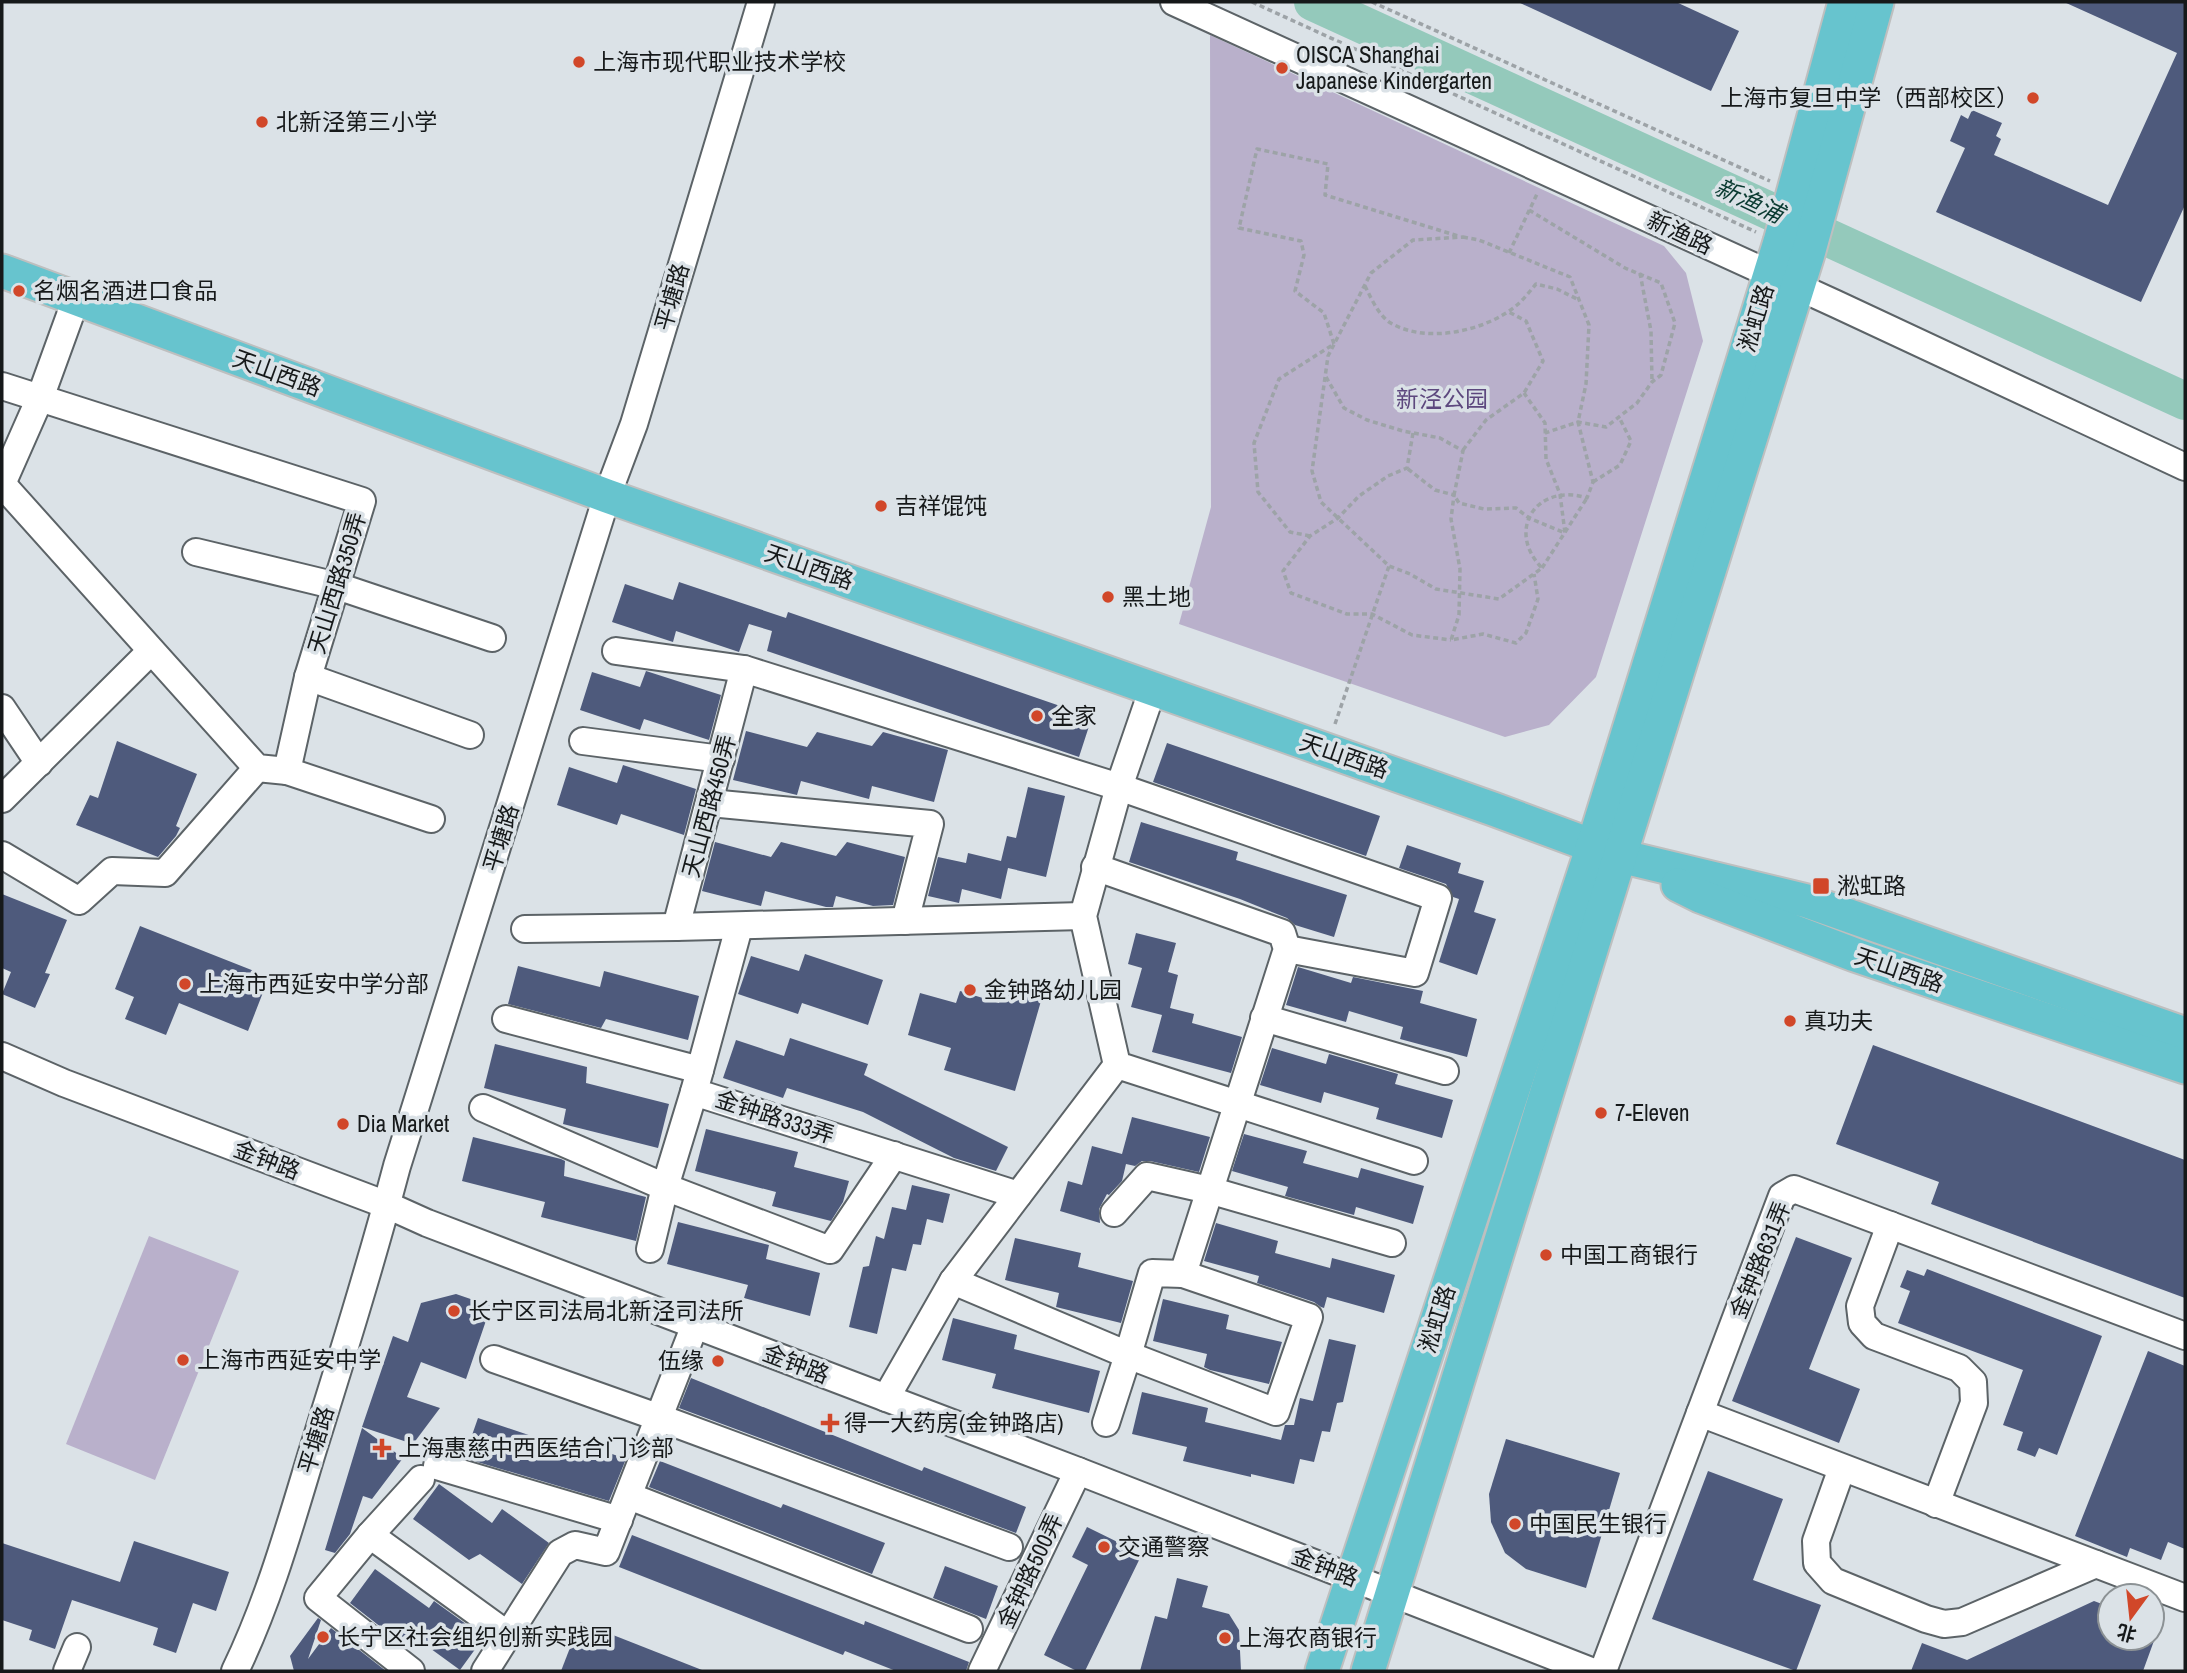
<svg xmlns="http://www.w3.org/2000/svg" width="2187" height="1673" font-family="'Archivo Narrow','Noto Sans SC',sans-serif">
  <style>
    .green { fill: #b9b0cb }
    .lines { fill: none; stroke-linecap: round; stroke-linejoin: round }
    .river { stroke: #94c9bb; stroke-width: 38 }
    .building { fill: #4e5a7c }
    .minor-casing { stroke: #5c6367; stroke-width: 30 }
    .major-casing { stroke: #bebfbf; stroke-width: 37 }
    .path { stroke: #9da3a7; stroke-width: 3.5; stroke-dasharray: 5 3.5; stroke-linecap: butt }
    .minor { stroke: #fff; stroke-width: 26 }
    .major { stroke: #67c4ce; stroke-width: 33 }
    .poi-dot { fill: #d14729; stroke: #dbe2e7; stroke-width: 2.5 }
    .labels { text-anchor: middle; stroke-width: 7; stroke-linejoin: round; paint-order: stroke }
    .poi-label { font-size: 23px; fill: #16191a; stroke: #dbe2e7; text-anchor: start }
    .street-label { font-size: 23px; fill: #16191a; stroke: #dbe2e7 }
    .park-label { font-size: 23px; fill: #5d487e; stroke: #dbe2e7 }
    .water-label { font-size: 24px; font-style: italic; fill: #0b3b32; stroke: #dbe2e7 }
  </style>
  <rect width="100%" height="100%" fill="#dbe2e7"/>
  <g class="green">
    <path d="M 1210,35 L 1664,246 L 1686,273 L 1703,341 L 1596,677 L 1549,725 L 1505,737 L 1179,624 L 1211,507 Z"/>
    <path d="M 149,1236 L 239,1271 L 155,1480 L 66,1444 Z"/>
  </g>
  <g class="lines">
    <path class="river" d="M 1313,2 L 2185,401"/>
  </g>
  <g class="building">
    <path d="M 1518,2 L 1676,2 L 1739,31 L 1711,91 Z"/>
    <path d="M 2064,2 L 2185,2 L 2185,205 L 2141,302 L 1936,212 L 1965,148 L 1950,141 L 1961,115 L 1968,119 L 1972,110 L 2002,123 L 1996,136 L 2001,139 L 1994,155 L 2108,205 L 2177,53 Z"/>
    <path d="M 679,582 L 786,618 L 788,612 L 1092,717 L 1079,757 L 767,651 L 772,631 L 749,624 L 739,652 L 676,631 L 673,642 L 612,622 L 625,584 L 673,600 Z"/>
    <path d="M 646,671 L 721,695 L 709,740 L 644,719 L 640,730 L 580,710 L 592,672 L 640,687 Z"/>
    <path d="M 746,731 L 807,747 L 817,732 L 872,746 L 883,732 L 948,750 L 934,802 L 872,786 L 869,799 L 801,781 L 797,795 L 733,780 Z"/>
    <path d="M 117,741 L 197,774 L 176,826 L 180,828 L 176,836 L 158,857 L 76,825 L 90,795 L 98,798 Z"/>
    <path d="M 1167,743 L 1380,816 L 1366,856 L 1153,782 Z"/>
    <path d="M 623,765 L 696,789 L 684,835 L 621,814 L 617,825 L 557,805 L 569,767 L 617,783 Z"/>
    <path d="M 1028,787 L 1065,796 L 1046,877 L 1008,868 L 1001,899 L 962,889 L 959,903 L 928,896 L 938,857 L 966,863 L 968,853 L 1001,861 L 1007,836 L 1016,838 Z"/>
    <path d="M 1141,822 L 1238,852 L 1236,860 L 1347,895 L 1334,937 L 1295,925 L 1287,918 L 1240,899 L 1129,862 Z"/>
    <path d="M 715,842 L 771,857 L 781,842 L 836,856 L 847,842 L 905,857 L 893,905 L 873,906 L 836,896 L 833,907 L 826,907 L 765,891 L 761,906 L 702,891 Z"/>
    <path d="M 1407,845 L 1461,863 L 1458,873 L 1484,881 L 1474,912 L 1496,919 L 1477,975 L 1439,962 L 1459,899 L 1453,897 L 1446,884 L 1399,868 Z"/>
    <path d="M 2,894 L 67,920 L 45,973 L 50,974 L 35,1008 L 2,994 L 11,972 L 2,968 Z"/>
    <path d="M 140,926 L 269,977 L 248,1031 L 179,1003 L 166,1035 L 125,1019 L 134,997 L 115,989 Z"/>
    <path d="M 1136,933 L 1176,943 L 1168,972 L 1178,975 L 1170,1008 L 1194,1014 L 1192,1023 L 1242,1037 L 1231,1073 L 1152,1052 L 1162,1015 L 1131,1007 L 1142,968 L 1128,964 Z"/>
    <path d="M 805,954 L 883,980 L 868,1025 L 802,1003 L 798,1014 L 738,994 L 751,956 L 799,971 Z"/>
    <path d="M 518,966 L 600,987 L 604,971 L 699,996 L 688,1040 L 606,1019 L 601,1028 L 508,1004 Z"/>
    <path d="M 1298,967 L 1351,983 L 1353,977 L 1423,991 L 1420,1003 L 1477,1019 L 1467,1057 L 1400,1039 L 1403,1027 L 1349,1011 L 1346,1022 L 1286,1005 Z"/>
    <path d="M 1003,989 L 1041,1001 L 1015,1091 L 944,1070 L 951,1048 L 908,1035 L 920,993 L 956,1003 L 960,991 L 999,1003 Z"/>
    <path d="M 790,1038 L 868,1064 L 864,1075 L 1008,1147 L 996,1171 L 954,1158 L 863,1112 L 787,1088 L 783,1098 L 723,1078 L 736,1040 L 784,1056 Z"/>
    <path d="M 495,1044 L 587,1067 L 586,1083 L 669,1104 L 658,1148 L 563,1124 L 566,1109 L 484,1088 Z"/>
    <path d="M 1873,1045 L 2185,1160 L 2185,1298 L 1931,1204 L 1939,1182 L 1836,1144 Z"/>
    <path d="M 1272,1048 L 1326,1064 L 1329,1054 L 1398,1074 L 1395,1084 L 1453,1100 L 1442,1138 L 1376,1119 L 1379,1108 L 1324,1092 L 1321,1103 L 1260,1085 Z"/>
    <path d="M 1132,1117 L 1210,1137 L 1199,1172 L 1150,1161 L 1142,1161 L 1135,1166 L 1126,1164 L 1122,1181 L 1109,1195 L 1107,1194 L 1099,1209 L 1100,1223 L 1060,1211 L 1068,1181 L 1082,1185 L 1092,1146 L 1122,1154 Z"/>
    <path d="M 706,1129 L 798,1152 L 794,1167 L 849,1181 L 843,1202 L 831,1221 L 772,1206 L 776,1192 L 695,1171 Z"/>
    <path d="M 1244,1134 L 1307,1151 L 1303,1163 L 1358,1178 L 1361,1168 L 1424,1186 L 1413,1224 L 1356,1207 L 1354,1215 L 1285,1196 L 1288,1187 L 1232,1171 Z"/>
    <path d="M 473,1137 L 561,1159 L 565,1161 L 564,1176 L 646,1197 L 636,1241 L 541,1217 L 545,1202 L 462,1181 Z"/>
    <path d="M 912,1185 L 950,1194 L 943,1223 L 927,1219 L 921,1245 L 913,1244 L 906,1271 L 892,1268 L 877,1334 L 849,1327 L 863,1267 L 869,1266 L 876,1236 L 884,1239 L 892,1207 L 906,1210 Z"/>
    <path d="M 678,1222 L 769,1245 L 766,1259 L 820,1273 L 810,1316 L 744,1298 L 748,1285 L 667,1264 Z"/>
    <path d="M 1216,1223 L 1278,1241 L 1275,1253 L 1330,1268 L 1332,1258 L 1395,1275 L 1384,1313 L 1327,1297 L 1324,1308 L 1321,1307 L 1314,1302 L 1257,1283 L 1259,1276 L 1204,1261 Z"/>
    <path d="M 1796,1237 L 1852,1258 L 1809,1369 L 1860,1389 L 1839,1443 L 1732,1401 Z"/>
    <path d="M 1015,1238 L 1081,1253 L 1078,1267 L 1133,1281 L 1121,1323 L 1056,1307 L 1059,1293 L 1005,1280 Z"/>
    <path d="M 1927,1269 L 2102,1336 L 2057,1455 L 2039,1448 L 2035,1457 L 2017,1450 L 2023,1432 L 2003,1425 L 2023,1370 L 1898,1323 L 1910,1291 L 1900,1287 L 1907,1270 L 1924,1276 Z"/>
    <path d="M 456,1294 L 491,1306 L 466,1379 L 421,1362 L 407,1397 L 440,1408 L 413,1444 L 362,1427 L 393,1336 L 408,1342 L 421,1303 Z"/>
    <path d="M 1163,1299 L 1229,1315 L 1226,1329 L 1282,1342 L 1269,1384 L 1210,1370 L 1204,1367 L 1207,1354 L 1153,1341 Z"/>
    <path d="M 953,1318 L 1017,1335 L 1014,1349 L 1100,1371 L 1089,1413 L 992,1388 L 996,1374 L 942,1360 Z"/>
    <path d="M 1329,1339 L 1356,1345 L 1343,1402 L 1337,1403 L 1330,1432 L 1322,1431 L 1314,1462 L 1300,1459 L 1294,1484 L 1251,1474 L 1251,1477 L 1183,1461 L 1187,1447 L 1132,1434 L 1142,1392 L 1208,1408 L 1205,1422 L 1281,1440 L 1285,1425 L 1294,1425 L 1300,1398 L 1313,1401 Z"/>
    <path d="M 2148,1351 L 2185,1366 L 2185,1549 L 2168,1542 L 2161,1560 L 2130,1548 L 2127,1557 L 2075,1536 Z"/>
    <path d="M 691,1378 L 922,1471 L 924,1467 L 1026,1507 L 1016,1533 L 679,1408 Z"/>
    <path d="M 478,1418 L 576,1451 L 579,1442 L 626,1459 L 609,1501 L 464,1458 Z"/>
    <path d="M 362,1428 L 403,1458 L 372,1499 L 363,1496 L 350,1534 L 335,1553 L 325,1550 Z"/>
    <path d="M 1506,1439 L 1620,1473 L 1586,1588 L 1526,1569 L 1505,1553 L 1491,1522 L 1489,1494 Z"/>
    <path d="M 660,1461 L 781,1508 L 783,1504 L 885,1543 L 872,1574 L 649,1487 Z"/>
    <path d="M 1708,1471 L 1783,1499 L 1753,1580 L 1821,1605 L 1796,1671 L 1652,1619 Z"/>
    <path d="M 439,1484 L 492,1523 L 502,1509 L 549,1543 L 522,1584 L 480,1554 L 469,1560 L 413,1519 Z"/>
    <path d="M 1087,1527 L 1142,1554 L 1085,1671 L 1077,1671 L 1044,1655 L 1088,1565 L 1072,1557 Z"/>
    <path d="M 632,1535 L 864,1625 L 865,1621 L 969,1662 L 966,1671 L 896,1671 L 845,1651 L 843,1655 L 619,1567 Z"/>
    <path d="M 134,1541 L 229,1572 L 216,1611 L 193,1603 L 176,1653 L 153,1645 L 158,1628 L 72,1600 L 55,1649 L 29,1640 L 32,1630 L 2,1620 L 2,1543 L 120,1582 Z"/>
    <path d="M 945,1566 L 998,1586 L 986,1619 L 933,1598 Z"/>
    <path d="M 375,1569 L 429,1608 L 434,1601 L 484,1637 L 460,1670 L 416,1638 L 404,1645 L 350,1603 Z"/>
    <path d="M 1177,1578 L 1208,1586 L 1202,1607 L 1229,1614 L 1239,1630 L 1241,1671 L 1140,1671 L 1155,1616 L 1167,1619 Z"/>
    <path d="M 2094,1601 L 2110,1607 L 2110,1638 L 2155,1638 L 2143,1671 L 1911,1671 L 1922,1643 L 1967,1660 Z"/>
    <path d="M 318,1618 L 321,1620 L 308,1659 L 331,1628 L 386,1671 L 294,1671 L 290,1656 Z"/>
    <path d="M 580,1622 L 702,1670 L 702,1671 L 561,1671 Z"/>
  </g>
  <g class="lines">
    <defs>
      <g id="minor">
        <path d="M 1174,2 L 1836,304 L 2185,467"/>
        <path d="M 2,386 L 362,501 L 308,677 L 287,771 L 257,768 L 2,484"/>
        <path d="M 2,484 L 40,398 L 76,299"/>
        <path d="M 196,552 L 337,586 L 492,638"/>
        <path d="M 616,651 L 744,669"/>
        <path d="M 308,677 L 470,735"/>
        <path d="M 1153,688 L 1119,787 L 1083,916 L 1117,1065 L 1414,1161"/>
        <path d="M 2,708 L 39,763"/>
        <path d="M 583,741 L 721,759"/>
        <path d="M 287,771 L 431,819"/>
        <path d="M 2,799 L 151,651"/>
        <path d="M 710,803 L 930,824 L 905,921"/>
        <path d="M 2,855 L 79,901 L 112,871 L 165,873 L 257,768"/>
        <path d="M 1083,916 L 676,927 L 744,669 L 1119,787 L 1438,898 L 1415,973 L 1287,949"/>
        <path d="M 739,927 L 694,1092 L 1018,1195"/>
        <path d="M 525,929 L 676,927"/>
        <path d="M 1264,1018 L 1445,1071"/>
        <path d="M 506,1019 L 700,1070"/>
        <path d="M 2,1056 L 64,1083 L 387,1205 L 427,1223 L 1078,1471 L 1591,1671"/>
        <path d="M 483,1108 L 665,1187 L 830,1250 L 894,1155"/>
        <path d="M 1114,1213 L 1147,1176 L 1209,1190 L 1392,1243"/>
        <path d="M 1890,1225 L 1860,1306 L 1862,1323 L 1874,1336 L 1959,1368 L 1973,1382 L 1974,1403 L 1936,1504"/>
        <path d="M 650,1249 L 665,1187 L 694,1092"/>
        <path d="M 953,1281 L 1128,1355 L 1152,1273 L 1183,1274 L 1287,949 L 1282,933 L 1095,867"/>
        <path d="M 494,1359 L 660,1418 L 1009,1547"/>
        <path d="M 886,1398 L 953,1281 L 1117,1065"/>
        <path d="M 1700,1413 L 1782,1196 L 1794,1189 L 2185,1336"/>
        <path d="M 1106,1423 L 1128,1355 L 1276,1412 L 1309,1317 L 1183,1274"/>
        <path d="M 437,1466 L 619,1520"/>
        <path d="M 1842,1468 L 1816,1541 L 1817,1563 L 1833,1581 L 1926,1619 L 1944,1624 L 1962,1622 L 2096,1564"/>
        <path d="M 629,1496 L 969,1629"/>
        <path d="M 370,1535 L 508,1635"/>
        <path d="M 67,1671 L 77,1647"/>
        <path d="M 235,1671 C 268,1603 289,1529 311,1456 C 341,1360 371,1264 397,1166 L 607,496 L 634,424 L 761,2"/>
        <path d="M 411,1671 L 318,1598 L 370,1535 L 421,1479"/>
        <path d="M 485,1671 L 560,1553 L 575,1545 L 606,1552 L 695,1325"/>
        <path d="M 982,1671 L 1078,1471"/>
        <path d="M 1603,1671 L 1700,1413 L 2185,1598"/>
      </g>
      <g id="major">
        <path d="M 2,271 L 607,496 L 1493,809 L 1620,856 L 1807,901 L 2185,1034"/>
        <path d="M 1678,885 L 1700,896 L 1855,955 L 2185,1067"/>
        <path d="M 1322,1671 L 1593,846 L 1780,242 L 1845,2"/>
        <path d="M 1368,1671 L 1620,856 L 1808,254 L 1877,2"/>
      </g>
    </defs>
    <use href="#minor" class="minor-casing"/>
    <use href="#major" class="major-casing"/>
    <g class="path">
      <path d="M 1252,2 L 1756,232"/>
      <path d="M 1372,2 L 1770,181"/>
      <path d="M 1529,210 L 1625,268 L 1661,283 L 1675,323 L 1661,375 L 1652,382 L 1637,403 L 1606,427 L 1578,422 L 1545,433"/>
      <path d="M 1463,237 L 1479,240 L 1570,277 L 1589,325 L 1586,384 L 1578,422 L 1593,482 L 1587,498 C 1537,482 1505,530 1542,568 L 1499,599 L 1436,589 L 1410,574 L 1389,566 L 1321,502 L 1312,471 L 1328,356 L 1371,273 L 1413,240 Z"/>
      <path d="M 1509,253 L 1537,194"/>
      <path d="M 1640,273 L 1651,331 L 1652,382"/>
      <path d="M 1365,286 C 1371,298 1378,314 1389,322 C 1426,345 1486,331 1517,305 C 1524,299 1530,291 1536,284 L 1557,289 L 1577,299"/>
      <path d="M 1326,377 L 1344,408 L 1367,420 L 1403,431 L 1440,438 L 1463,451 L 1454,495 L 1459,503 L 1484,509 L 1516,508 L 1529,518 L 1565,533 L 1560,494 L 1546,459 L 1545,423 L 1524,393"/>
      <path d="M 1413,433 L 1407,468 L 1388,476 L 1359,496 L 1338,518 L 1310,536 L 1283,571 L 1291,593 L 1347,614 L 1372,614 L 1412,635 L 1451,640"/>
      <path d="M 1463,450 L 1486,420 L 1524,393 L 1543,361 L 1526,321 L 1507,311"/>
      <path d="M 1408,469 L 1435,490 L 1454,495 L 1451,519 L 1460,569 L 1459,615 L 1451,640 L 1483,634 L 1516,643 L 1526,633 L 1538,599 L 1534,574"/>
      <path d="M 1593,482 L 1620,465 L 1631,441 L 1619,417"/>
      <path d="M 1310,536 L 1290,532 L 1258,492 L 1254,443 L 1279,379 L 1334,344 L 1324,313 L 1295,291 L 1304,255 L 1301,241 L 1239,228 L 1257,149 L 1328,164 L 1325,195 L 1458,236"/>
      <path d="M 1542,568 L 1587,498"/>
      <path d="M 1335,724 L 1389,566"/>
    </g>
    <use href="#minor" class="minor"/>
    <use href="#major" class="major"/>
  </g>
  <g class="poi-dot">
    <circle cx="579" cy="62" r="7"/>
    <circle cx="1282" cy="68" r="7"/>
    <circle cx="2033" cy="98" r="7"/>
    <circle cx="262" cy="122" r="7"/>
    <circle cx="19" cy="291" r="7"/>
    <circle cx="881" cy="506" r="7"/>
    <circle cx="1108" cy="597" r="7"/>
    <circle cx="1037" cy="716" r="7"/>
    <rect x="1812" y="877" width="18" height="18" rx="3.5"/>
    <circle cx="185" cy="984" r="7"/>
    <circle cx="970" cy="990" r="7"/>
    <circle cx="1790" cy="1021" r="7"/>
    <circle cx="1601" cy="1113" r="7"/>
    <circle cx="343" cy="1124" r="7"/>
    <circle cx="1546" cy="1255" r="7"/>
    <circle cx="454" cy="1311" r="7"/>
    <circle cx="183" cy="1360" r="7"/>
    <circle cx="718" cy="1361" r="7"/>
    <path d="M826.5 1412.5h7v7h7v7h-7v7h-7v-7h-7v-7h7z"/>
    <path d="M378.5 1437.5h7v7h7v7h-7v7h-7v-7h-7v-7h7z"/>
    <circle cx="1515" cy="1524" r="7"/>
    <circle cx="1104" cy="1547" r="7"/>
    <circle cx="323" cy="1637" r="7"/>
    <circle cx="1225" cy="1638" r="7"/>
  </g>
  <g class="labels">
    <g class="poi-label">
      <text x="1296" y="63">OISCA Shanghai<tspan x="1296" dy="26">Japanese Kindergarten</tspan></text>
      <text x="593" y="70">上海市现代职业技术学校</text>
      <text x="2019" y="106" text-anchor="end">上海市复旦中学（西部校区）</text>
      <text x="276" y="130">北新泾第三小学</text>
      <text x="33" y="299">名烟名酒进口食品</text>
      <text x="895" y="514">吉祥馄饨</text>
      <text x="1122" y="605">黑土地</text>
      <text x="1051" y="724">全家</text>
      <text x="1837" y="894">淞虹路</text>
      <text x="199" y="992">上海市西延安中学分部</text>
      <text x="984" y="998">金钟路幼儿园</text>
      <text x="1804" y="1029">真功夫</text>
      <text x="1615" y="1121">7-Eleven</text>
      <text x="357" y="1132">Dia Market</text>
      <text x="1560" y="1263">中国工商银行</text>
      <text x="468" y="1319">长宁区司法局北新泾司法所</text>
      <text x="197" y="1368">上海市西延安中学</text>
      <text x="704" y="1369" text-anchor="end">伍缘</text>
      <text x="844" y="1431">得一大药房(金钟路店)</text>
      <text x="398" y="1456">上海惠慈中西医结合门诊部</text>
      <text x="1529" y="1532">中国民生银行</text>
      <text x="1118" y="1555">交通警察</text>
      <text x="337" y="1645">长宁区社会组织创新实践园</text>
      <text x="1239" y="1646">上海农商银行</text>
    </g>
    <g class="street-label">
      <text transform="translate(1680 233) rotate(25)" y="8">新渔路</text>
      <text transform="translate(672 297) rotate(-74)" y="8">平塘路</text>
      <text transform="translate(1756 318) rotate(-73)" y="8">淞虹路</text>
      <text transform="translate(277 373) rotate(20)" y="8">天山西路</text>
      <text transform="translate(809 567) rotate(19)" y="8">天山西路</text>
      <text transform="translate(337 583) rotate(-73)" y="8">天山西路350弄</text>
      <text transform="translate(1344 756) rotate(19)" y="8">天山西路</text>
      <text transform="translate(709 806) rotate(-75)" y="8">天山西路450弄</text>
      <text transform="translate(501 838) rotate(-73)" y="8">平塘路</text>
      <text transform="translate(1899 970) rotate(19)" y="8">天山西路</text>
      <text transform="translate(775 1117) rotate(18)" y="8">金钟路333弄</text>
      <text transform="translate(267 1160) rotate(21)" y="8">金钟路</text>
      <text transform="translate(1760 1260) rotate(-68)" y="8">金钟路631弄</text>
      <text transform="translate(1437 1319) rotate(-72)" y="8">淞虹路</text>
      <text transform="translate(796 1364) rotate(21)" y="8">金钟路</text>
      <text transform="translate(316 1440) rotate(-73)" y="8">平塘路</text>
      <text transform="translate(1325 1567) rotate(21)" y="8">金钟路</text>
      <text transform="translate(1030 1571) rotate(-65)" y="8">金钟路500弄</text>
    </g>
    <g class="park-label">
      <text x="1442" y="407">新泾公园</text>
    </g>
    <g class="water-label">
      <text transform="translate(1749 201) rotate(25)" y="8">新渔浦</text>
    </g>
  </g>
  <rect width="2187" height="1673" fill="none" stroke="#16191a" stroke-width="7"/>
  <g transform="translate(2131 1617) rotate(195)"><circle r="33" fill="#dbe2e7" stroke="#8c9295" stroke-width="2"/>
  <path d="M0-5L12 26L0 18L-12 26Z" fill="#d14729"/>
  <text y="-10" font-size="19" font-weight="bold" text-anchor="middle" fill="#16191a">北</text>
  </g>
</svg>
